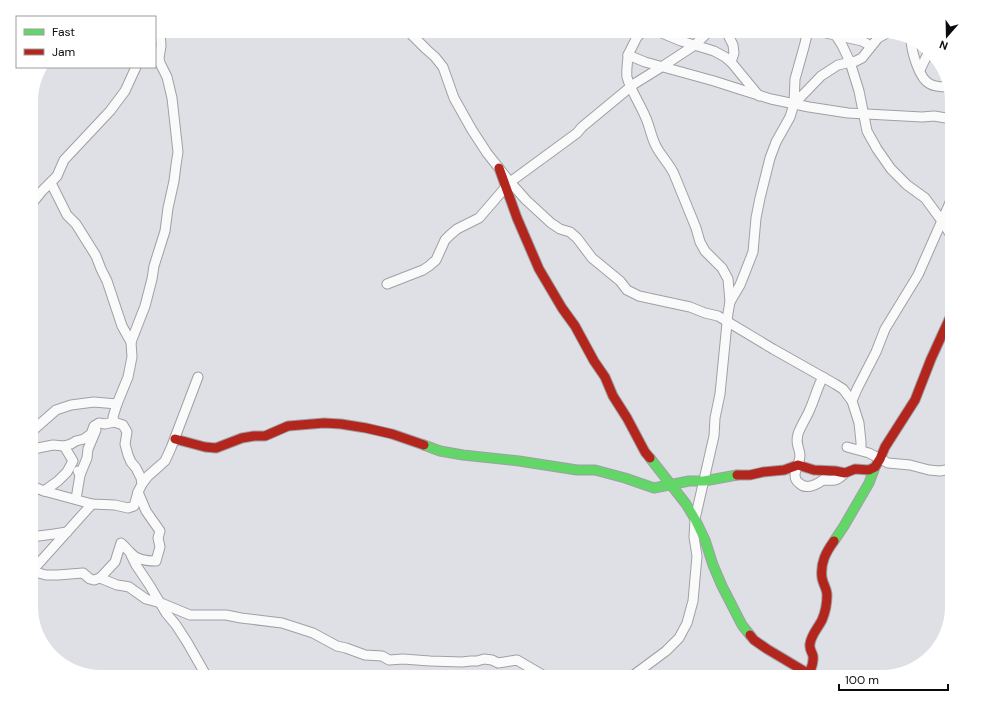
<svg xmlns="http://www.w3.org/2000/svg" width="983" height="708" font-family="'DM Sans',sans-serif">
  <style>
    .lines { fill: none; stroke-linecap: round; stroke-linejoin: round }
    .street-casing { stroke: #9ea0a4; stroke-width: 11 }
    .fast-casing { stroke: #9ea0a4; stroke-width: 11 }
    .jam-casing { stroke: #9ea0a4; stroke-width: 11 }
    .street { stroke: #fafafb; stroke-width: 9 }
    .fast { stroke: #63d668; stroke-width: 9 }
    .jam { stroke: #b3261e; stroke-width: 9 }
  </style>
  <rect width="100%" height="100%" fill="#dee0e6"/>
  <g class="lines">
    <defs>
      <g id="street">
        <path d="M 408,31 L 426,49 L 435,57 L 443,67 L 454,98 L 472,130 L 487,153 L 510,182 L 526,200 L 551,223 L 560,229 L 570,232 L 577,238 L 592,258 L 620,281 L 627,290 L 639,296 L 690,307 L 705,313 L 718,316 L 773,349 L 835,384 L 843,389 L 852,401"/>
        <path d="M 643,31 L 637,37 L 628,55 L 645,62 L 714,81 L 742,90 L 771,99 L 809,107 L 848,113 L 922,117 L 934,116 L 952,119"/>
        <path d="M 657,31 L 681,41 L 714,51 L 725,57 L 731,62 L 759,96"/>
        <path d="M 726,31 L 733,45 L 734,53 L 731,62"/>
        <path d="M 808,31 L 804,47 L 795,79 L 794,104 L 821,76 L 838,65 L 856,61 L 862,58 L 878,38 L 887,33"/>
        <path d="M 817,31 L 862,41 L 871,46"/>
        <path d="M 833,31 L 842,45 L 850,62 L 859,91 L 867,131 L 877,149 L 891,169 L 907,185 L 925,198 L 942,221 L 952,237"/>
        <path d="M 911,41 C 912,52 919,79 930,84 C 935,87 943,87 949,87"/>
        <path d="M 628,55 C 628,61 626,70 627,77 C 630,89 640,104 645,116 C 650,126 651,138 657,148 C 662,157 670,165 674,174 L 696,228 L 700,242 L 705,251 L 722,268 L 728,279 L 730,302"/>
        <path d="M 920,70 L 929,51"/>
        <path d="M 31,206 L 34,201 L 42,191 L 57,176 L 64,160 L 110,111 L 125,91 L 136,67"/>
        <path d="M 387,284 L 423,270 L 429,266 L 436,260 L 445,240 L 450,235 L 457,229 L 479,218 L 492,203 L 510,182 L 577,133 L 582,127 L 634,84 L 663,66 L 695,45 L 709,31"/>
        <path d="M 131,342 L 145,306 L 152,279 L 154,266 L 165,231 L 168,208 L 174,181 L 176,165 L 178,152 L 172,98 L 167,77 L 160,63 L 159,58 L 161,46 L 160,31"/>
        <path d="M 823,377 C 817,388 815,398 810,409 C 807,417 801,425 798,434 C 795,444 799,446 800,455 C 800,462 795,470 795,475 C 795,479 796,481 799,483 C 806,490 816,485 823,480 C 834,481 837,481 845,473"/>
        <path d="M 31,432 L 56,410 L 71,405 L 94,402 L 117,404"/>
        <path d="M 847,447 L 869,453 L 888,463 L 910,465 L 929,470 L 940,471 L 952,469"/>
        <path d="M 861,450 L 861,442 L 859,423 L 852,401 L 857,389 L 876,352 L 885,329 L 918,275 L 952,198"/>
        <path d="M 31,451 L 38,448 L 53,445 L 64,446 L 71,444 L 76,441 L 84,439 L 91,434 L 94,426 L 99,423 L 105,424 L 114,422"/>
        <path d="M 80,475 L 87,458 L 88,449 L 96,430"/>
        <path d="M 142,484 L 148,476 L 156,469 L 165,461 L 171,448 L 198,377"/>
        <path d="M 31,486 L 44,491 L 92,504 L 115,505 L 128,508 L 134,506 L 138,492 L 142,484 L 141,478 L 136,468 L 131,462 L 128,455 L 125,444 L 127,432 L 123,425 L 114,422 L 113,417 L 117,404 L 128,377 L 132,357 L 131,342 L 122,326 L 107,281 L 101,269 L 96,256 L 76,224 L 67,215 L 51,183"/>
        <path d="M 44,491 L 58,481 L 67,472 L 73,461 L 64,446"/>
        <path d="M 76,499 L 80,475 L 78,471"/>
        <path d="M 31,537 L 54,534 L 67,532"/>
        <path d="M 131,555 L 136,565 L 150,586 L 166,613 L 176,625 L 187,642 L 207,677"/>
        <path d="M 31,571 L 46,575 L 58,575 L 83,573 L 90,579 L 94,580 L 100,578 L 115,562 L 121,543 C 126,547 127,550 131,553 C 136,560 148,561 156,561 L 160,547 L 158,538 L 160,531 L 146,511 L 138,492"/>
        <path d="M 31,572 L 92,504"/>
        <path d="M 100,578 L 117,585 L 124,586 L 129,587 L 146,599 L 161,603 L 190,615 L 226,615 L 241,618 L 282,623 L 313,633 L 337,646 L 346,648 L 365,655 L 382,656 L 389,660 L 403,659 L 430,661 L 462,662 L 471,661 L 477,661 L 484,659 L 492,660 L 498,663 L 517,660 L 546,677"/>
        <path d="M 631,677 L 666,651 L 679,638 L 687,623 L 693,601 L 697,556 L 694,537 L 695,519 L 714,436 L 715,418 L 720,394 L 728,313 L 730,302 L 740,285 L 753,252 L 756,218 L 760,198 L 770,158 L 776,142 L 790,117 L 794,104"/>
      </g>
      <g id="fast">
        <path d="M 424,445 L 440,451 L 463,455 L 519,461 L 577,470 L 595,470 L 625,478 L 654,488 L 689,481 L 704,481 L 737,475"/>
        <path d="M 650,458 L 686,504 L 695,519 L 705,540 L 713,565 L 722,586 L 742,625 L 750,635"/>
        <path d="M 834,541 L 844,526 L 869,483 L 875,467"/>
      </g>
      <g id="jam">
        <path d="M 499,168 L 517,218 L 539,269 L 562,308 L 575,326 L 594,361 L 605,377 L 613,396 L 627,418 L 645,452 L 650,458"/>
        <path d="M 175,439 L 205,447 L 216,448 L 242,438 L 254,436 L 265,436 L 288,426 L 324,423 L 341,424 L 366,428 L 392,434 L 424,445"/>
        <path d="M 737,475 L 750,475 L 763,472 L 784,470 L 798,465 L 814,470 L 835,471 L 845,473 L 855,469 L 869,470 L 875,467 L 880,459 L 885,447 L 915,400 L 931,359 L 952,313"/>
        <path d="M 750,635 L 754,640 L 767,649 L 809,674 C 811,668 814,663 813,656 C 812,652 809,649 810,644 C 811,635 818,628 822,620 C 825,613 827,603 827,595 C 827,589 823,584 822,578 C 820,563 826,552 834,541"/>
      </g>
    </defs>
    <use href="#street" class="street-casing"/>
    <use href="#fast" class="fast-casing"/>
    <use href="#jam" class="jam-casing"/>
    <use href="#street" class="street"/>
    <use href="#fast" class="fast"/>
    <use href="#jam" class="jam"/>
  </g>
  <path d="M0 0H983V708H0ZM101 38H882A63 63 0 0 1 945 101V607A63 63 0 0 1 882 670H101A63 63 0 0 1 38 607V101A63 63 0 0 1 101 38Z" fill="#fff" fill-rule="evenodd"/>
  <rect x="16" y="16" width="140" height="52" fill="#ffffff" stroke="#9d9d9f"/>
  <rect x="24" y="29" width="20" height="6" fill="#63d668" stroke="#9d9d9f"/>
  <text x="52" y="36" font-size="12" fill="#0a0b0e">Fast</text>
  <rect x="24" y="49" width="20" height="6" fill="#b3261e" stroke="#9d9d9f"/>
  <text x="52" y="56" font-size="12" fill="#0a0b0e">Jam</text>
  <g transform="translate(947 36) rotate(200)" stroke="#ffffff" stroke-width="3" paint-order="stroke">
  <path d="M0-3L7 15L0 10L-7 15Z" fill="#0a0b0e"/>
  <text y="-6" font-size="11" font-weight="bold" text-anchor="middle" fill="#0a0b0e">N</text>
  </g>
  <path d="M839 684v6h109v-6" fill="none" stroke="#0a0b0e" stroke-width="2"/>
  <text x="845" y="684" font-size="12" fill="#0a0b0e" stroke="#ffffff" stroke-width="3" paint-order="stroke">100 m</text>
</svg>
